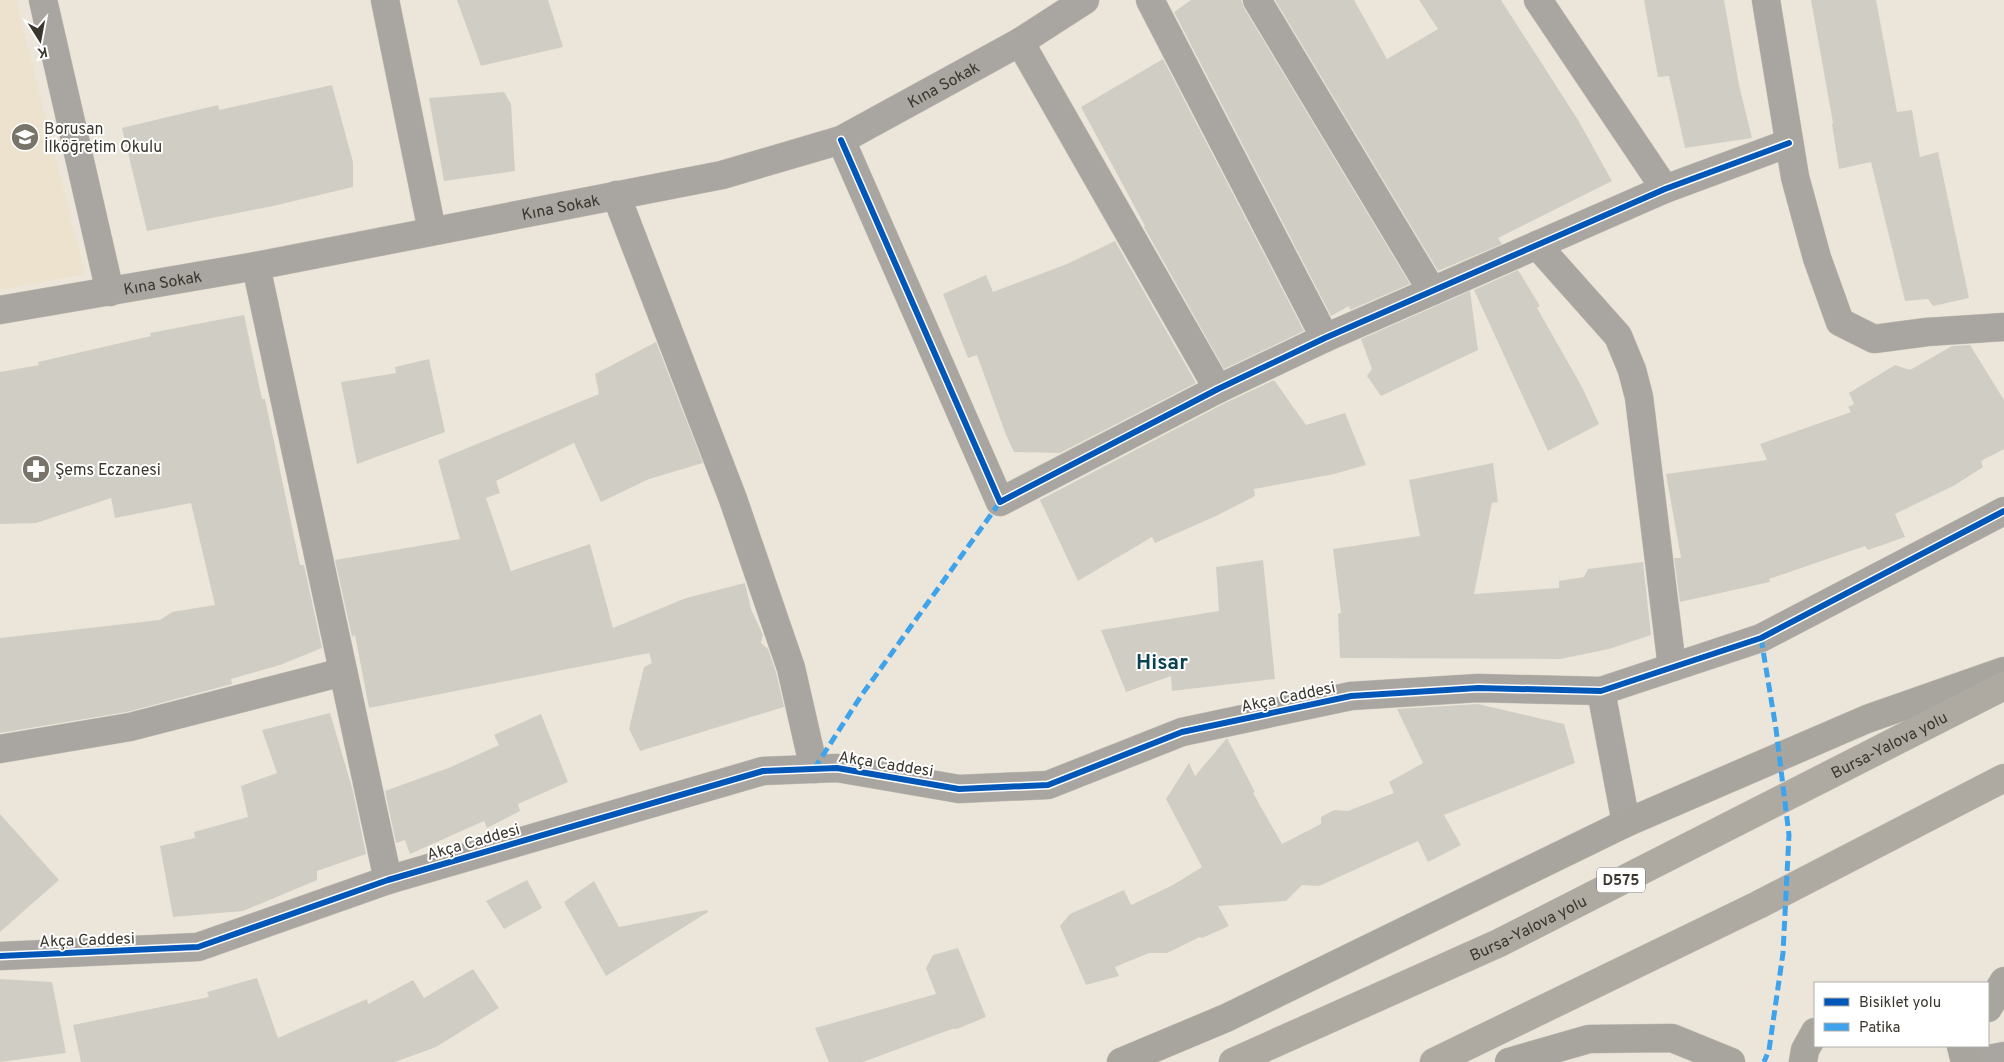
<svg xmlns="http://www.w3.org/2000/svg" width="2004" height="1062" font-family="Overpass,sans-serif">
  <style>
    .built { fill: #ece2cd }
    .building { fill: #d0cec4 }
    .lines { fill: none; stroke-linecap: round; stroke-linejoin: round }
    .minor-casing { stroke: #c7c2b9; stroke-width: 29 }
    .secondary-casing { stroke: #c7c2b9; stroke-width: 29 }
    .trunk-casing { stroke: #c7c2b9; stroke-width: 29 }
    .minor { stroke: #a9a5a0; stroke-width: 28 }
    .secondary { stroke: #a8a59e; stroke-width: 28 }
    .trunk { stroke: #aeaaa2; stroke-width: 28 }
    .quiet { stroke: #3fa3eb; stroke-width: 5; stroke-dasharray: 10 5; stroke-linecap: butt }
    .cycleway-casing { stroke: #fff; stroke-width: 9 }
    .cycleway { stroke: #0057b8; stroke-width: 6 }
    .labels { text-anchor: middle; stroke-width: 4; stroke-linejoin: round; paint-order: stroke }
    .shield { fill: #fff; stroke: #75726c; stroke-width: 1 }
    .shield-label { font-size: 15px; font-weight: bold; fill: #3a362d }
    .street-label { font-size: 16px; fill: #3a362d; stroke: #fff }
    .poi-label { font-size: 16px; fill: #3a362d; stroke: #fff; text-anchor: start }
    .district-label { font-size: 21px; font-weight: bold; fill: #094251; stroke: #fff }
  </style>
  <rect width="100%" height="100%" fill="#ece6da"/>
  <path class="built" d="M 0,0 L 16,0 L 85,274 L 0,290 Z"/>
  <g class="building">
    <path d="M 457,0 L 548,0 L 563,47 L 481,66 Z"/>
    <path d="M 1191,0 L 1241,0 L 1244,8 L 1410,284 L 1350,310 L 1349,306 L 1331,316 L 1174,12 Z"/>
    <path d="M 1275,0 L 1354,0 L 1387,59 L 1438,29 L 1419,0 L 1501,0 L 1578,120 L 1612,181 L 1498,238 L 1502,244 L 1438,271 Z"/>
    <path d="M 1644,0 L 1724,0 L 1739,85 L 1752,138 L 1685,148 L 1669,76 L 1658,77 Z"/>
    <path d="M 1811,0 L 1876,0 L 1897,112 L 1912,110 L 1920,157 L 1938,152 L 1969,298 L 1933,306 L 1928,299 L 1905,301 L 1871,162 L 1839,169 L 1832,124 L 1833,123 Z"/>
    <path d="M 1163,59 L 1304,331 L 1224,369 L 1144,227 L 1145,226 L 1081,107 Z"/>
    <path d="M 332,85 L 353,162 L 353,187 L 273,206 L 147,231 L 122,128 L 218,105 L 219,110 Z"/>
    <path d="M 504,92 L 511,104 L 515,171 L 444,181 L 429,98 Z"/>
    <path d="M 1115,241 L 1196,383 L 1060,453 L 1014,452 L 1006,435 L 977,355 L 968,358 L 943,294 L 986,275 L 993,292 L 1067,264 Z"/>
    <path d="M 1518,270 L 1540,306 L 1537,308 L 1582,387 L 1599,424 L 1548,451 L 1474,290 Z"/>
    <path d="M 1470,291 L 1478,350 L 1381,396 L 1367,376 L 1372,369 L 1361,339 Z"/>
    <path d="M 244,315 L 262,399 L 265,399 L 300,565 L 304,565 L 322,648 L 280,665 L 231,679 L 232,684 L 127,712 L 0,733 L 0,638 L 160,620 L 172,612 L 215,605 L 191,503 L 115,518 L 111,498 L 36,523 L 0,524 L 0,372 L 39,365 L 38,362 L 151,336 L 150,333 Z"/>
    <path d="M 656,342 L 703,463 L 649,479 L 601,502 L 574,443 L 496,481 L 500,493 L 486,498 L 511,571 L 590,544 L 613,628 L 686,598 L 745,583 L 751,609 L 763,635 L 761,643 L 768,649 L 776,672 L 784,707 L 640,751 L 629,729 L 644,667 L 652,663 L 649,653 L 369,708 L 355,635 L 352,637 L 335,560 L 460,539 L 438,460 L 599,394 L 595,374 Z"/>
    <path d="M 1970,345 L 2004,400 L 2004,449 L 1981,461 L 1983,467 L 1955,485 L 1895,514 L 1905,537 L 1868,550 L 1865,546 L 1769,579 L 1770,582 L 1680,602 L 1674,558 L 1681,558 L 1666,474 L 1767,460 L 1760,444 L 1851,412 L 1848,407 L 1854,404 L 1849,393 L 1895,365 L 1910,370 L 1952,346 Z"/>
    <path d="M 429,359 L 445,432 L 357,464 L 341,382 L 396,373 L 395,367 Z"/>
    <path d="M 1274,380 L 1306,425 L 1345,413 L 1366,465 L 1334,474 L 1254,489 L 1255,496 L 1218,515 L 1155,543 L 1152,537 L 1078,581 L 1040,500 L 1225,403 Z"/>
    <path d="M 1493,463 L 1498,502 L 1492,503 L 1474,594 L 1559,588 L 1559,581 L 1584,577 L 1588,569 L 1643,562 L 1651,635 L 1609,649 L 1560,659 L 1340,658 L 1338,614 L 1341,613 L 1333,549 L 1420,536 L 1409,480 Z"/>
    <path d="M 1263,560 L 1275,679 L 1172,691 L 1171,676 L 1126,692 L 1101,630 L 1219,611 L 1216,567 Z"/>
    <path d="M 1478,704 L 1564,724 L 1575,763 L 1444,815 L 1461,845 L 1428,862 L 1418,841 L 1319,886 L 1302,885 L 1286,901 L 1218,906 L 1229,926 L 1202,938 L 1200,937 L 1167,953 L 1149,953 L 1115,967 L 1119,976 L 1086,985 L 1060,926 L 1070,914 L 1124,890 L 1131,905 L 1173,885 L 1202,867 L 1166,799 L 1189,763 L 1195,776 L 1227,738 L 1255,792 L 1253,793 L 1282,844 L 1321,824 L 1321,817 L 1334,810 L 1348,811 L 1394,793 L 1389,782 L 1423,763 L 1397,709 Z"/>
    <path d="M 330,713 L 353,791 L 366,854 L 317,871 L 317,880 L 243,911 L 173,917 L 160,846 L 195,838 L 194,832 L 248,817 L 241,786 L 277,773 L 262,730 Z"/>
    <path d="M 541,714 L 568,782 L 518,804 L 520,811 L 487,828 L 484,821 L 410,854 L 405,840 L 396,843 L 385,791 L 451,767 L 499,745 L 494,735 Z"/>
    <path d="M 0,814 L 59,880 L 0,932 Z"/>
    <path d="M 527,880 L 542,908 L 504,929 L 486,901 Z"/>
    <path d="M 594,881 L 619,927 L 707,910 L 708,912 L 606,976 L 564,902 Z"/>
    <path d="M 958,948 L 986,1017 L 957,1029 L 952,1029 L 863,1062 L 829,1062 L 815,1028 L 936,994 L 926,968 L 933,955 Z"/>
    <path d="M 473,969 L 499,1008 L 436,1047 L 395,1062 L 81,1062 L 73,1025 L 209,997 L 207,992 L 257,978 L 278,1038 L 367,999 L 368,1004 L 413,980 L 424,998 Z"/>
    <path d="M 0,979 L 52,982 L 66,1053 L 0,1062 Z"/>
  </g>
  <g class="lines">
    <defs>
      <g id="minor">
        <path d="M 43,0 L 110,292"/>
        <path d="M 385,0 L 432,231"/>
        <path d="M 1150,0 L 1325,338"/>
        <path d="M 1257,0 L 1432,291"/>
        <path d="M 1538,0 L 1665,189"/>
        <path d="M 1766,0 L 1795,177 L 1817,258 L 1840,322 L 1874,339 L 1927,332 L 2004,327"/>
        <path d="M 1020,42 L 1218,389"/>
        <path d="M 841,140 L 1000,502 L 1218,389 L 1325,338 L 1665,189 L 1789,143"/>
        <path d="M 616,195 L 733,499 L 791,668 L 814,769"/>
        <path d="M 1537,245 L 1618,336 L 1632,370 L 1639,397 L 1672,667"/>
        <path d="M 256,266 L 388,880"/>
        <path id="s1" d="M 0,310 L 256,266 L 722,175 L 841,140 L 1020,42 L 1085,0"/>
        <path d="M 1601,691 L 1626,823"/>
        <path d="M 0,749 L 130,727 L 343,672"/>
        <path d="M 0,956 L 198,947 L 388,880 L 763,771 L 837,768 L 959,789 L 1048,785 L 1182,732 L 1351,696 L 1478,688 L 1601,691 L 1761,638 L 2004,511"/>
        <path d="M 1974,1062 L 2004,1056"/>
      </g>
      <g id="secondary">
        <path d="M 1988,1008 L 2004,981"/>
        <path d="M 1961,1046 L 1965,1062"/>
        <path d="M 1121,1062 L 1226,1018 L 1626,823 L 1867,719 L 2004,671"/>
        <path d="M 1509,1062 L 1589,1039 L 1672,1038 L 1731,1062"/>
        <path d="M 1803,1062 L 1805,1050 L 1815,1032"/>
      </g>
      <g id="trunk">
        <path id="s2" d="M 1233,1062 L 1499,943 L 2004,686"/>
        <path d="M 1434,1062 L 1758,905 L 2004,778"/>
      </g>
    </defs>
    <use href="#minor" class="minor-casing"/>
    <use href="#secondary" class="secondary-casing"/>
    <use href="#trunk" class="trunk-casing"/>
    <use href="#minor" class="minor"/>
    <use href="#secondary" class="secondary"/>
    <use href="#trunk" class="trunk"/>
    <g class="quiet">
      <path d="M 1761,638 L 1776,729 L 1789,835 L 1783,953 L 1769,1050 L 1764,1062"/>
      <path d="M 814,769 L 861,696 L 1000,502"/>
    </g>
    <defs>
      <g id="cycleway">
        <path d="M 841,140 L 1000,502 L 1218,389 L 1325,338 L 1665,189 L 1789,143"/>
        <path d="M 0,956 L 198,947 L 388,880 L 763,771 L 837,768 L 959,789 L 1048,785 L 1182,732 L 1351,696 L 1478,688 L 1601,691 L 1761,638 L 2004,511"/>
      </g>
    </defs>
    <use href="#cycleway" class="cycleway-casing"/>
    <use href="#cycleway" class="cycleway"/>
  </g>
  <defs>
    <symbol id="school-disc" viewBox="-11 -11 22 22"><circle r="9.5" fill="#78746a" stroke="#fff"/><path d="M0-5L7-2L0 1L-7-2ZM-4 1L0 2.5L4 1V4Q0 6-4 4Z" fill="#fff"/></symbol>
    <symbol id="pharmacy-disc" viewBox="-11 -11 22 22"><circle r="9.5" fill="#78746a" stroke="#fff"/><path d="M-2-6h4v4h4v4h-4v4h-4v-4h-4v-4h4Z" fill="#fff"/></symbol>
  </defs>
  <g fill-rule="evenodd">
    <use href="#school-disc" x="9" y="121" width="32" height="32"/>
    <use href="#pharmacy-disc" x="20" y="453" width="32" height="32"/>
  </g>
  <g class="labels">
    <rect class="shield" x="1597" y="867.5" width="48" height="25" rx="4"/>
    <g class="shield-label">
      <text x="1621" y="885">D575</text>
    </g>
    <g class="street-label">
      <text dy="6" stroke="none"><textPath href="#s1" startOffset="975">Kına Sokak</textPath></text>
      <text dy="6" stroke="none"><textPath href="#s1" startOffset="570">Kına Sokak</textPath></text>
      <text dy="6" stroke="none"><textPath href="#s1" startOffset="165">Kına Sokak</textPath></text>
      <text transform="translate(1288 696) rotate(-12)" y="6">Akça Caddesi</text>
      <text dy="6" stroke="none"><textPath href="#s2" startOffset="729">Bursa-Yalova yolu</textPath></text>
      <text transform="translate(886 763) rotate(9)" y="6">Akça Caddesi</text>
      <text transform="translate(473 841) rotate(-16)" y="6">Akça Caddesi</text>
      <text dy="6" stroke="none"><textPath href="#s2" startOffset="324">Bursa-Yalova yolu</textPath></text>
      <text transform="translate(87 939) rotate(-2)" y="6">Akça Caddesi</text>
    </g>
    <g class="poi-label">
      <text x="44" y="134">Borusan<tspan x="44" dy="18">İlköğretim Okulu</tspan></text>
      <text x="55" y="475">Şems Eczanesi</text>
    </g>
    <g class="district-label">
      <text x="1162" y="669">Hisar</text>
    </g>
  </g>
  <rect x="1814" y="982" width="175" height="65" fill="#ffffff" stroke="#b0afab"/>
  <rect x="1824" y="998" width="25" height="8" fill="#0057b8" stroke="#b0afab"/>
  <text x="1859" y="1007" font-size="15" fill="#3a362d">Bisiklet yolu</text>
  <rect x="1824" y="1023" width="25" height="8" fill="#3fa3eb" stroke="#b0afab"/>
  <text x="1859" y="1032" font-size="15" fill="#3a362d">Patika</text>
  <g transform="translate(40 40) rotate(169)" stroke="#ffffff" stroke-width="4" paint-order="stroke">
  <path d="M0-4L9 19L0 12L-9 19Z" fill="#3a362d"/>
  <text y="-8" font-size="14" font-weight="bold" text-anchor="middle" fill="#3a362d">K</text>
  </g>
</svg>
